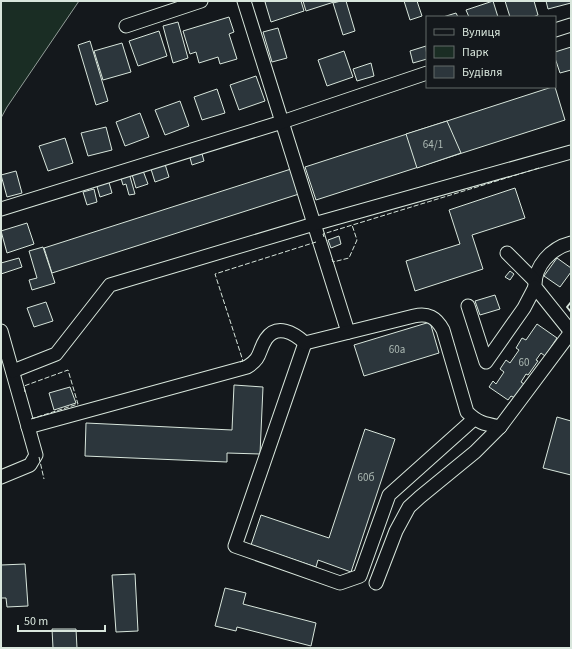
<svg xmlns="http://www.w3.org/2000/svg" width="572" height="649" font-family="'Source Sans 3',sans-serif">
  <style>
    .green { fill: #1a2d24; stroke: #939e99 }
    .building { fill: #2c363c; stroke: #d8e6dc }
    .lines { fill: none; stroke-linecap: round; stroke-linejoin: round }
    .minor-casing { stroke: #d8e6dc; stroke-width: 15 }
    .minor { stroke: #14181c; stroke-width: 13 }
    .fence { stroke: #d8e6dc; stroke-width: 1; stroke-dasharray: 5 2; stroke-linecap: butt }
    .wall { stroke: #d8e6dc; stroke-width: 2 }
    .labels { text-anchor: middle; stroke-width: 3; stroke-linejoin: round; paint-order: stroke }
    .number-label { font-size: 11px; fill: #adbab4 }
  </style>
  <rect width="100%" height="100%" fill="#14181c"/>
  <path class="green" d="M 1,1 L 79,1 L 7,107 L 1,118 Z"/>
  <g class="building">
    <path d="M 268,1 L 301,1 L 304,11 L 271,22 L 265,2 Z"/>
    <path d="M 303,1 L 337,1 L 306,11 Z"/>
    <path d="M 341,1 L 346,1 L 355,31 L 343,35 L 333,3 Z"/>
    <path d="M 404,1 L 417,1 L 422,16 L 410,20 Z"/>
    <path d="M 493,1 L 498,17 L 469,17 L 466,10 Z"/>
    <path d="M 505,1 L 534,1 L 538,15 L 533,17 L 510,17 Z"/>
    <path d="M 546,1 L 571,1 L 571,3 L 548,9 Z"/>
    <path d="M 456,13 L 458,17 L 443,17 Z"/>
    <path d="M 229,17 L 234,32 L 229,34 L 237,59 L 220,64 L 218,57 L 199,63 L 196,52 L 190,54 L 183,31 Z"/>
    <path d="M 178,22 L 188,58 L 173,63 L 163,26 Z"/>
    <path d="M 278,28 L 287,58 L 272,62 L 263,32 Z"/>
    <path d="M 159,31 L 167,56 L 138,66 L 129,41 Z"/>
    <path d="M 90,41 L 108,101 L 96,105 L 78,45 Z"/>
    <path d="M 122,43 L 131,72 L 103,80 L 94,51 Z"/>
    <path d="M 426,46 L 427,59 L 413,63 L 410,51 Z"/>
    <path d="M 571,47 L 571,70 L 560,73 L 555,58 L 555,52 Z"/>
    <path d="M 344,51 L 353,77 L 327,86 L 318,60 Z"/>
    <path d="M 371,63 L 374,76 L 357,81 L 353,69 Z"/>
    <path d="M 256,76 L 265,101 L 239,110 L 230,85 Z"/>
    <path d="M 552,87 L 555,87 L 565,120 L 316,200 L 305,167 Z"/>
    <path d="M 217,89 L 225,113 L 202,120 L 194,97 Z"/>
    <path d="M 180,101 L 189,126 L 165,135 L 155,110 Z"/>
    <path d="M 140,113 L 149,137 L 125,146 L 116,122 Z"/>
    <path d="M 447,121 L 461,153 L 417,168 L 406,134 Z"/>
    <path d="M 106,127 L 112,150 L 88,156 L 81,133 Z"/>
    <path d="M 65,138 L 73,163 L 48,171 L 39,146 Z"/>
    <path d="M 201,150 L 204,161 L 192,165 L 189,154 Z"/>
    <path d="M 164,161 L 169,177 L 155,182 L 150,166 Z"/>
    <path d="M 142,168 L 148,184 L 136,188 L 131,171 Z"/>
    <path d="M 291,169 L 299,194 L 52,273 L 44,248 Z"/>
    <path d="M 16,171 L 22,193 L 7,197 L 1,175 Z"/>
    <path d="M 129,173 L 135,194 L 129,195 L 126,184 L 123,185 L 120,175 Z"/>
    <path d="M 108,179 L 112,193 L 100,197 L 96,183 Z"/>
    <path d="M 515,188 L 525,218 L 472,235 L 483,269 L 415,291 L 406,261 L 460,244 L 449,210 Z"/>
    <path d="M 94,189 L 97,202 L 87,205 L 83,192 Z"/>
    <path d="M 27,223 L 34,244 L 7,253 L 1,231 Z"/>
    <path d="M 339,236 L 341,244 L 331,248 L 328,240 Z"/>
    <path d="M 43,247 L 55,283 L 32,290 L 29,280 L 37,278 L 29,251 Z"/>
    <path d="M 19,258 L 22,267 L 1,274 L 1,263 Z"/>
    <path d="M 557,258 L 571,268 L 571,272 L 560,287 L 544,276 Z"/>
    <path d="M 510,271 L 514,274 L 510,280 L 505,277 Z"/>
    <path d="M 495,295 L 500,309 L 480,315 L 475,301 Z"/>
    <path d="M 46,302 L 53,321 L 34,327 L 27,308 Z"/>
    <path d="M 430,322 L 439,353 L 364,376 L 354,345 Z"/>
    <path d="M 537,324 L 557,338 L 545,356 L 541,353 L 536,360 L 538,361 L 528,375 L 526,374 L 521,382 L 524,384 L 515,398 L 511,396 L 508,400 L 489,387 L 493,381 L 496,384 L 504,372 L 500,369 L 506,360 L 510,363 L 519,350 L 516,348 L 522,338 L 526,340 Z"/>
    <path d="M 234,385 L 263,387 L 260,454 L 227,453 L 227,462 L 85,456 L 86,423 L 232,430 Z"/>
    <path d="M 70,387 L 76,403 L 54,410 L 49,393 Z"/>
    <path d="M 557,417 L 571,421 L 571,475 L 543,468 Z"/>
    <path d="M 365,429 L 395,439 L 351,572 L 318,560 L 316,567 L 251,545 L 261,515 L 329,538 Z"/>
    <path d="M 25,564 L 28,606 L 7,607 L 6,598 L 1,598 L 1,565 Z"/>
    <path d="M 135,574 L 138,631 L 116,632 L 112,575 Z"/>
    <path d="M 225,588 L 246,593 L 243,604 L 316,623 L 311,646 L 237,627 L 236,631 L 215,626 Z"/>
    <path d="M 52,629 L 76,629 L 77,648 L 53,648 Z"/>
  </g>
  <g class="lines">
    <defs>
      <g id="minor">
        <path d="M 244,1 L 348,332"/>
        <path d="M 126,26 L 201,1"/>
        <path d="M 555,30 L 571,25"/>
        <path d="M 1,209 L 282,122 L 427,73"/>
        <path d="M 571,243 C 551,248 534,266 535,287 L 571,332"/>
        <path d="M 507,253 L 534,280"/>
        <path d="M 468,306 L 486,362 L 524,308 L 535,287"/>
        <path d="M 1,331 L 36,455 L 30,465 L 1,477"/>
        <path d="M 305,343 L 235,546 L 340,583 L 360,576 L 389,495 L 474,419"/>
        <path d="M 305,343 L 414,316 C 428,313 436,317 443,330 L 467,412 C 478,423 485,424 500,427"/>
        <path d="M 13,371 L 56,354 L 110,285 L 314,224 L 571,152"/>
        <path d="M 28,427 L 247,367 C 262,358 258,351 266,339 C 277,323 294,333 305,343"/>
        <path d="M 376,583 L 396,531 L 409,507 L 420,497 L 475,452 L 500,427 L 571,332"/>
      </g>
    </defs>
    <use href="#minor" class="minor-casing"/>
    <use href="#minor" class="minor"/>
    <g class="fence">
      <path d="M 324,237 L 323,234 L 539,168"/>
      <path d="M 332,259 L 333,262 L 349,258 L 357,240 L 352,225"/>
      <path d="M 240,362 L 243,361 L 215,274 L 316,242"/>
      <path d="M 25,392 L 24,386 L 68,370 L 78,404 L 31,419"/>
      <path d="M 39,457 L 44,479"/>
    </g>
    <path class="wall" d="M 571,302 L 567,307 L 571,312"/>
  </g>
  <g class="labels">
    <g class="number-label">
      <text x="433" y="148">64/1</text>
      <text x="397" y="353">60а</text>
      <text x="524" y="366">60</text>
      <text x="366" y="481">60б</text>
    </g>
  </g>
  <rect width="572" height="649" fill="none" stroke="#d8e6dc" stroke-width="4"/>
  <rect x="426" y="16" width="130" height="72" fill="#14181c" stroke="#626a69"/>
  <rect x="434" y="29" width="20" height="6" fill="#14181c" stroke="#626a69"/>
  <text x="462" y="36" font-size="12" fill="#d8e6dc">Вулиця</text>
  <rect x="434" y="46" width="20" height="12" fill="#1a2d24" stroke="#626a69"/>
  <text x="462" y="56" font-size="12" fill="#d8e6dc">Парк</text>
  <rect x="434" y="66" width="20" height="12" fill="#2c363c" stroke="#626a69"/>
  <text x="462" y="76" font-size="12" fill="#d8e6dc">Будівля</text>
  <path d="M18 625v6h87v-6" fill="none" stroke="#d8e6dc" stroke-width="2"/>
  <text x="24" y="625" font-size="12" fill="#d8e6dc" stroke="#14181c" stroke-width="3" paint-order="stroke">50 m</text>
</svg>
